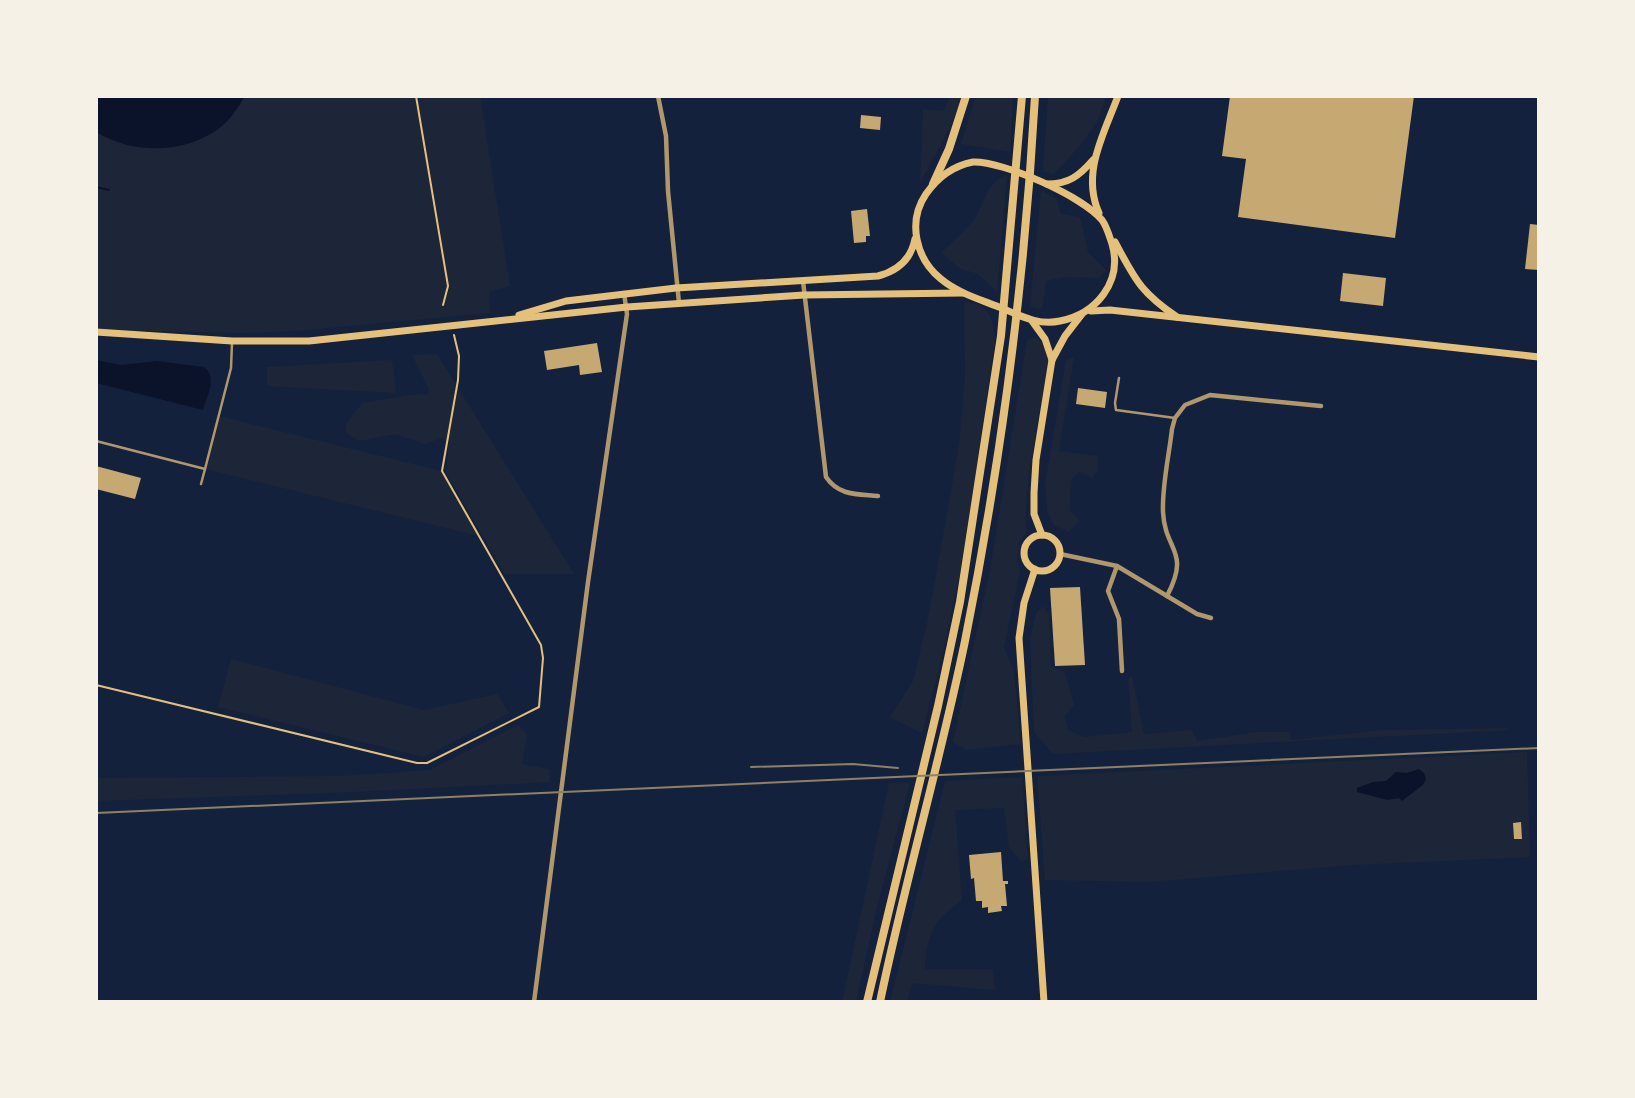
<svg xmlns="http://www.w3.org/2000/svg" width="1635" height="1098" font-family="Poppins,sans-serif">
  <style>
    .green { fill: #1d2539 }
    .water { fill: #0b132b }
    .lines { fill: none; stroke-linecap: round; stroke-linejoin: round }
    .stream { stroke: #0b132b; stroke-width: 2 }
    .building { fill: #c6a872 }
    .path { stroke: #e5c07b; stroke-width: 2 }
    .service { stroke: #b1986c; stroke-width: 2.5 }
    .minor { stroke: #b1986c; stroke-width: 4.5 }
    .primary { stroke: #e5c07b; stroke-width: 7 }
    .motorway { stroke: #e5c07b; stroke-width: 8 }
    .rail { stroke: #918062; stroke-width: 2 }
  </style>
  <rect width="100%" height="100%" fill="#14213d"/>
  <g class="green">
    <path d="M 96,96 L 480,96 L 510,286 L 489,292 L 490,313 L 295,331 L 245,333 L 96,330 Z"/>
    <path d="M 950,96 L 962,96 L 956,116 L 920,183 L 923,109 L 944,111 Z"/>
    <path d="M 976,96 L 1013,96 L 1010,152 L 961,144 Z"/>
    <path d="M 1048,96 L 1107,96 C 1102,104 1102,109 1099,117 C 1096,127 1062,168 1053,174 L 1043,171 Z"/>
    <path d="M 1007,175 L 1007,176 L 997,292 L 978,274 L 961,269 L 941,253 C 952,242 969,229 977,215 C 986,199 987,182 1007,175 Z"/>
    <path d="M 1041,190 L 1057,199 L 1061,214 L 1080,217 L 1088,252 L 1106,270 L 1099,278 L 1064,277 L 1046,281 L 1042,309 L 1030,307 Z"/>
    <path d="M 964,302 C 990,305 993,317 995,341 L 961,569 L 940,665 L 922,733 L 890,717 L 913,681 L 928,619 L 950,497 L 959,444 L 965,377 Z"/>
    <path d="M 1035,337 L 1045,344 L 1049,358 L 1030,464 L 1025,518 L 1027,531 L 1020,542 L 1017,560 L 1020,572 L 1004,647 L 1014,671 L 1021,744 L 966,750 L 953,742 L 990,570 L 1027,340 Z"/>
    <path d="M 437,354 L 574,574 L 505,574 L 446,473 L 449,441 L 442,438 L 425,444 L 395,434 L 359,441 L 346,433 L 345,425 L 362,403 L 409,395 L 427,394 L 429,389 L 412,355 Z"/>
    <path d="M 1074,357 L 1059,451 L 1098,456 L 1098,470 L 1092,478 L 1080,472 L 1071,479 L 1070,511 L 1080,520 L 1069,532 L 1054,525 L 1047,511 L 1045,484 L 1066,360 Z"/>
    <path d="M 392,360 L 396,393 L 267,386 L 267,367 Z"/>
    <path d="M 219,416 L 442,471 L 479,536 L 205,469 Z"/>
    <path d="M 1043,606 L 1049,614 L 1051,666 L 1065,673 L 1074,705 L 1065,716 L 1068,730 L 1084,737 L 1132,732 L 1128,678 L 1132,676 L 1144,734 L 1192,730 L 1197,741 L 1257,732 L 1290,732 L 1290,740 L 1383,730 L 1505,728 L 1510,730 L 1053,754 L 1034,732 L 1030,639 L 1036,613 Z"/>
    <path d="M 231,659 L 424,710 L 497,694 L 509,713 L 424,757 L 218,707 Z"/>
    <path d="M 518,725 L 527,734 L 522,764 L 549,769 L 550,782 L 353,792 L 96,801 L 96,778 L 341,776 L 430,770 Z"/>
    <path d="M 1527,752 L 1530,857 L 1352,865 L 1148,882 L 1045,880 L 1037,776 Z"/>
    <path d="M 1022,777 L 1028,860 L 1021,861 L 1009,847 L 1004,808 L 955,810 L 962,900 C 933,921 927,934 925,969 L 993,969 L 995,990 L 912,983 L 907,1002 L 890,1002 L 945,781 Z"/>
    <path d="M 889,783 L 910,783 L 878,903 L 856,1002 L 842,1002 Z"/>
  </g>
  <g class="water">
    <path d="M 96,96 L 245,96 C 238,108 229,122 217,130 C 182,154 132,154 96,132 Z"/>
    <path d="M 96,360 L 121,365 L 157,361 L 204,367 C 218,377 207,396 203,410 L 96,383 Z"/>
    <path d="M 1419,769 L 1424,773 L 1426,779 L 1423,785 L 1402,801 L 1399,798 L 1387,800 L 1357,792 L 1357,788 L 1373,782 L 1386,781 L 1396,772 L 1407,773 Z"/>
  </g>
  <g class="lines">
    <path class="stream" d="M 96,187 L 109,190"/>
  </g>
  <g class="building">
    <path d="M 1230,96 L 1414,96 L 1395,238 L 1238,217 L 1246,159 L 1222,156 Z"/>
    <path d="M 861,115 L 881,117 L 880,130 L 860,128 Z"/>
    <path d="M 867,209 L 870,236 L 866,236 L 866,242 L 854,243 L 851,211 Z"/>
    <path d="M 1530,224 L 1539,225 L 1539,270 L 1525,269 Z"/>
    <path d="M 1343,273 L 1386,278 L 1383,306 L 1340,301 Z"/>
    <path d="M 597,343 L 602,372 L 580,375 L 579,365 L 547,370 L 544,351 Z"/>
    <path d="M 1078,388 L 1107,392 L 1105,408 L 1076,404 Z"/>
    <path d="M 96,466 L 141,478 L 135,499 L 96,489 Z"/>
    <path d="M 1080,587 L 1085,665 L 1055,666 L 1050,588 Z"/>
    <path d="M 1521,822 L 1522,839 L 1514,839 L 1513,823 Z"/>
    <path d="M 1001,852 L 1003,881 L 1008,881 L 1008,884 L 1005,884 L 1007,906 L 1001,906 L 1002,911 L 988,913 L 988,907 L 982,908 L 982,901 L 976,901 L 974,878 L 971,879 L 969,855 Z"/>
  </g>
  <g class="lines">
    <g class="path">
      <path d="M 416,96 L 448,286 L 443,305"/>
      <path d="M 96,685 L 417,763 L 427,763 L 539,707 L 543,658 L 541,645 L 442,471 L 458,380 L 459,356 L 454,335"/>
    </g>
    <g class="service">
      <path d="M 1119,378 L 1115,403 L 1116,410 L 1175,418"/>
      <path d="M 96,441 L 205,469 L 231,368 L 232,343"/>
      <path d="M 201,484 L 205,469"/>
    </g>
    <g class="minor">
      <path d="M 658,96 L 666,136 L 668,191 L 679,303"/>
      <path d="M 803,281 L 826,477 C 839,496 857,494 878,496"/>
      <path d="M 1060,554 L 1117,566 L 1197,614 L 1211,618"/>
      <path d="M 1117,566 L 1108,591 L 1119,619 L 1122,671"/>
      <path d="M 1167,596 C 1191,550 1165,552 1163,512 C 1162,485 1169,456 1172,429 L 1175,418 L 1185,405 L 1210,395 L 1321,406"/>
      <path d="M 534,1002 L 588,582 L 627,314 L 624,293"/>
    </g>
    <g class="primary">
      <path d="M 973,162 C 1003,161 1082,196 1102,220 C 1107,227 1109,235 1112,244 C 1123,282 1096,314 1060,321 C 1038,326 1019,315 999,307 C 979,299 958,293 941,279 C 916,259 907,222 926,194 C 938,177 952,166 973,162 Z"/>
      <path d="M 1047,184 C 1069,184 1079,176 1093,160"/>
      <path d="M 1099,213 C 1081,173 1104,134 1118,96"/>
      <path d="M 1115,242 C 1135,279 1140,292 1177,317"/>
      <path d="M 1091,311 L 1110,310 L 1539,357"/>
      <path d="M 519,315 L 566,301 L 676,288 L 878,276 C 897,271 911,260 915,239"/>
      <path d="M 1032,321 L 1045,339 L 1052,360"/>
      <path d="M 96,332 L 232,341 L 309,341 L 627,307 L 804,295 L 963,293"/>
      <path d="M 1042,535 L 1034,514 L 1034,493 L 1036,460 L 1052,360 L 1065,336 L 1082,314"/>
      <circle cx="1042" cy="553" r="18"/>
      <path d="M 1035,569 L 1024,603 L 1019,638 L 1044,1002"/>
    </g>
    <g class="motorway">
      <path d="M 933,184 L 949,149 L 966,96"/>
      <path d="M 867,1002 L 938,706 L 960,602 L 1001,336 L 1022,96"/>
      <path d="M 880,1002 C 905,881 940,762 965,641 C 1001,462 1025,279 1035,96"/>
    </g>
    <g class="rail">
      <path d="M 751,767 L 853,764 L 898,768"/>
      <path d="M 96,813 L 1539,748"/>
    </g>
  </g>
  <rect width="1635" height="1098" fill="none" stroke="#f6f1e7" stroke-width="196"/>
</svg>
